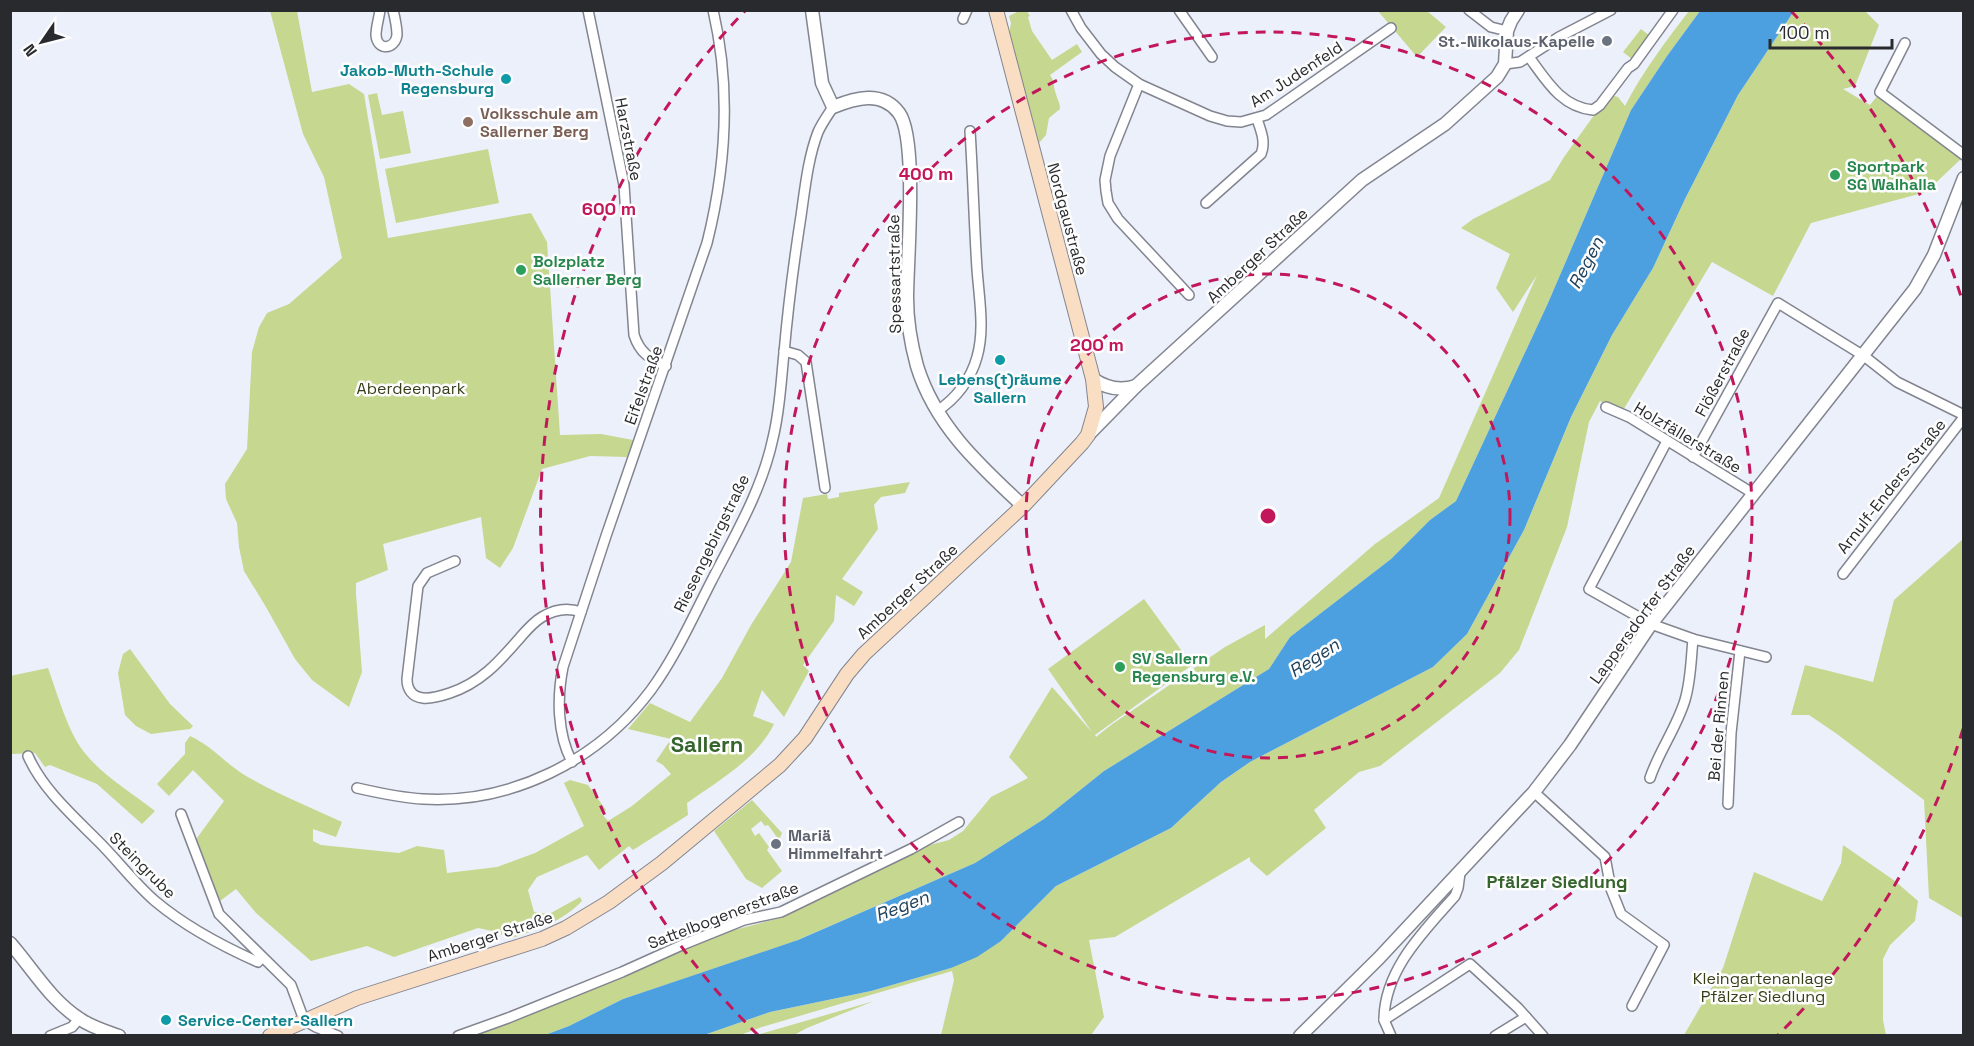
<svg xmlns="http://www.w3.org/2000/svg" width="1974" height="1046" font-family="'Space Grotesk',sans-serif">
  <style>
    .green { fill: #c6d78f }
    .water { fill: #4da0df }
    .lines { fill: none; stroke-linecap: round; stroke-linejoin: round }
    .minor-casing { stroke: #82858f; stroke-width: 12 }
    .tertiary-casing { stroke: #82858f; stroke-width: 15 }
    .secondary-casing { stroke: #82858f; stroke-width: 16 }
    .minor { stroke: #fff; stroke-width: 9 }
    .tertiary { stroke: #fff; stroke-width: 12 }
    .secondary { stroke: #fadec4; stroke-width: 14 }
    .ring { fill: none; stroke: #c2185b; stroke-width: 3; stroke-dasharray: 10 8 }
    .worship-dot { fill: #6b7280; stroke: #fdfdfd; stroke-width: 2 }
    .culture-dot { fill: #0f9aa8; stroke: #fdfdfd; stroke-width: 2 }
    .education-dot { fill: #8d6e63; stroke: #fdfdfd; stroke-width: 2 }
    .leisure-dot { fill: #2e9e5b; stroke: #fdfdfd; stroke-width: 2 }
    .labels { text-anchor: middle; stroke-width: 5; stroke-linejoin: round; paint-order: stroke }
    .worship-label { font-size: 16px; font-weight: bold; fill: #5b616d; stroke: #fdfdfd; text-anchor: end }
    .culture-label { font-size: 16px; font-weight: bold; fill: #0d838f; stroke: #fdfdfd; text-anchor: end }
    .street-label { font-size: 16px; fill: #292a2e; stroke: #fdfdfd }
    .education-label { font-size: 16px; font-weight: bold; fill: #785e54; stroke: #fdfdfd; text-anchor: start }
    .leisure-label { font-size: 16px; font-weight: bold; fill: #27864d; stroke: #fdfdfd; text-anchor: start }
    .park-label { font-size: 16px; fill: #363e17; stroke: #fdfdfd }
    .water-label { font-size: 18px; font-style: italic; fill: #1e405b; stroke: #fdfdfd }
    .neighbourhood-label { font-size: 18px; font-weight: bold; fill: #35642c; stroke: #fdfdfd }
    .district-label { font-size: 22px; font-weight: bold; fill: #35642c; stroke: #fdfdfd }
    .centre { fill: #c2185b; stroke: #fdfdfd; stroke-width: 3 }
    .ring-label { font-size: 18px; text-anchor: middle; font-weight: bold; fill: #c2185b; stroke: #fdfdfd; stroke-width: 5; stroke-linejoin: round; paint-order: stroke }
  </style>
  <rect width="100%" height="100%" fill="#ecf0fb"/>
  <g class="green">
    <path d="M 270,11 L 297,11 L 312,92 L 349,84 L 364,94 L 388,238 L 531,213 L 547,242 L 560,435 L 601,434 L 633,440 L 627,457 L 590,456 L 542,469 L 513,548 L 500,568 L 486,558 L 481,517 L 383,544 L 388,570 L 356,583 L 356,594 L 362,672 L 349,707 L 312,680 L 295,659 L 266,607 L 244,571 L 239,547 L 237,523 L 226,499 L 225,484 L 247,449 L 252,352 L 259,327 L 267,313 L 289,304 L 342,258 L 324,177 L 303,134 Z"/>
    <path d="M 1019,11 L 1027,11 L 1030,16 L 1028,17 L 1032,31 L 1052,60 L 1077,44 L 1082,52 L 1050,75 C 1055,82 1053,86 1056,94 C 1057,99 1060,102 1060,109 L 1049,118 L 1046,135 L 1039,143 L 1009,34 L 1011,23 L 1009,16 Z"/>
    <path d="M 1378,11 L 1427,11 L 1446,27 L 1417,57 Z"/>
    <path d="M 1689,11 L 1700,11 L 1667,56 L 1631,110 L 1548,303 L 1456,501 L 1430,520 L 1391,559 L 1290,637 L 1269,669 L 1104,771 L 1044,819 L 975,863 L 793,942 L 623,999 L 569,1026 L 545,1035 L 475,1036 L 522,1017 L 686,948 L 730,931 L 780,918 L 922,847 L 949,840 L 963,831 L 991,797 L 1028,778 L 1009,757 L 1052,687 L 1092,732 L 1048,669 L 1144,599 L 1192,665 L 1095,735 L 1096,737 L 1111,725 L 1225,647 L 1265,625 L 1265,639 L 1375,544 L 1439,498 L 1537,275 L 1513,312 L 1496,288 L 1510,254 L 1461,228 L 1473,219 L 1550,180 L 1564,157 L 1592,118 L 1611,95 L 1618,97 L 1625,106 C 1643,71 1666,41 1689,11 Z"/>
    <path d="M 1794,11 L 1865,11 L 1879,25 L 1855,86 L 1843,89 L 1870,105 L 1878,95 L 1962,158 L 1926,192 L 1811,223 L 1773,296 L 1712,262 L 1622,412 L 1600,401 L 1589,422 L 1567,527 L 1519,650 L 1500,673 L 1380,766 L 1359,772 L 1314,810 L 1326,828 L 1267,876 L 1250,861 L 1250,857 L 1115,937 L 1089,940 L 1104,1017 L 1091,1035 L 941,1035 L 954,980 L 952,971 L 762,1027 L 740,1035 L 701,1036 L 770,1012 L 871,991 L 951,968 L 1001,941 L 1056,886 L 1171,828 L 1221,782 L 1250,762 L 1433,667 L 1467,634 L 1524,530 L 1571,417 L 1612,335 L 1653,268 L 1685,199 L 1738,95 Z"/>
    <path d="M 1641,29 L 1650,36 L 1632,59 L 1623,52 Z"/>
    <path d="M 377,93 L 382,115 L 403,111 L 411,153 L 380,159 L 368,95 Z"/>
    <path d="M 488,149 L 499,203 L 396,223 L 385,169 Z"/>
    <path d="M 910,482 L 905,493 L 881,497 L 874,505 L 878,529 L 842,579 L 863,592 L 854,606 L 836,595 L 834,621 L 803,665 L 809,671 L 784,717 L 762,690 L 753,716 L 774,724 C 757,759 718,781 687,803 L 688,815 L 633,850 L 629,846 L 599,870 L 587,855 L 537,877 L 528,890 L 534,912 L 549,914 L 580,897 L 582,901 C 562,922 536,930 509,939 L 497,932 L 478,928 L 394,957 L 367,946 L 311,961 L 256,913 L 236,889 L 216,904 L 194,842 L 224,801 L 193,770 L 169,796 L 157,784 L 185,754 L 185,743 L 190,736 C 212,746 226,764 246,776 C 277,794 310,807 342,822 L 336,837 L 313,829 L 313,841 L 321,845 L 399,853 L 417,846 L 444,850 L 447,873 L 497,867 L 535,853 L 584,826 L 564,783 L 570,780 L 588,785 L 606,810 L 601,813 L 608,821 L 632,806 L 671,774 L 663,765 L 656,761 L 671,739 L 628,729 L 650,703 L 690,722 L 722,678 L 751,625 L 791,562 L 803,498 L 827,494 L 828,499 L 839,497 L 839,493 Z"/>
    <path d="M 1963,539 L 1963,918 L 1929,898 L 1924,800 L 1837,734 L 1809,715 L 1791,715 L 1805,665 L 1873,682 L 1894,600 Z"/>
    <path d="M 130,649 L 170,704 L 193,726 L 190,729 L 151,734 L 136,726 L 125,715 L 118,673 L 123,654 Z"/>
    <path d="M 48,668 C 57,693 68,732 84,752 C 103,776 132,793 155,811 L 142,824 L 97,784 L 50,765 L 45,767 L 35,753 L 11,754 L 10,676 Z"/>
    <path d="M 752,800 L 782,833 L 779,840 L 768,825 L 765,826 L 761,821 L 751,829 L 755,836 L 759,833 L 769,847 L 767,850 L 782,871 L 762,888 L 746,879 L 714,831 Z"/>
    <path d="M 1843,845 L 1895,881 L 1918,901 L 1915,921 L 1890,945 L 1883,959 L 1883,1020 L 1886,1035 L 1684,1035 L 1723,968 L 1754,872 L 1822,901 L 1841,863 Z"/>
    <path d="M 874,1001 L 807,1028 L 794,1035 L 757,1035 Z"/>
  </g>
  <path class="water" d="M 1700,11 L 1794,11 L 1738,95 L 1685,199 L 1653,268 L 1612,335 L 1571,417 L 1524,530 L 1467,634 L 1433,667 L 1250,762 L 1221,782 L 1171,828 L 1056,886 L 1001,941 L 977,957 L 951,968 L 871,991 L 770,1012 L 704,1035 L 545,1035 L 569,1026 L 623,999 L 798,940 L 975,863 L 1044,819 L 1104,771 L 1269,669 L 1290,637 L 1391,559 L 1430,520 L 1456,501 L 1548,303 L 1631,110 L 1667,56 Z"/>
  <g class="lines">
    <defs>
      <g id="minor">
        <path d="M 380,10 C 379,18 376,27 376,35 C 377,51 395,50 397,35 C 397,28 395,18 393,10"/>
        <path d="M 588,10 L 624,185 L 634,335 C 640,353 649,358 666,366"/>
        <path d="M 1071,10 L 1081,28 L 1101,54 L 1115,67 L 1139,84 L 1210,116 L 1227,121 L 1241,122 L 1266,115 L 1391,28"/>
        <path d="M 1179,10 L 1212,57"/>
        <path d="M 1469,10 L 1491,27 L 1507,31"/>
        <path d="M 963,19 L 967,10"/>
        <path d="M 1905,43 L 1880,92 L 1964,155"/>
        <path d="M 1529,57 C 1546,80 1561,107 1593,110 L 1600,105 L 1628,68 L 1634,64 L 1673,10"/>
        <path d="M 1505,64 L 1520,62 L 1559,37 L 1611,10"/>
        <path d="M 1139,84 L 1110,156 L 1105,180 L 1106,191 L 1108,203 L 1118,219 L 1189,295"/>
        <path d="M 1206,203 L 1261,154 C 1266,142 1261,131 1257,119"/>
        <path d="M 784,351 L 798,355 L 806,362 L 825,488"/>
        <path d="M 1606,407 L 1629,417 L 1754,494"/>
        <path d="M 937,411 C 956,399 971,379 977,357 C 985,329 979,298 977,269 C 974,223 973,177 970,131"/>
        <path d="M 1667,441 L 1589,589 L 1651,624 L 1693,639 L 1766,657"/>
        <path d="M 1693,457 L 1778,303 L 1864,356 L 1897,382 L 1964,415"/>
        <path d="M 455,561 L 427,573 L 418,586 L 407,679 C 407,689 412,697 423,698 C 431,699 441,696 450,693 C 480,683 498,663 518,640 C 525,632 532,623 542,617 C 555,609 567,607 581,612"/>
        <path d="M 1843,574 L 1964,417"/>
        <path d="M 28,756 C 42,788 71,814 95,838 C 116,858 133,882 155,901 C 186,927 222,946 258,962 L 261,958"/>
        <path d="M 572,762 C 557,734 557,697 563,667 L 606,536 L 707,243 C 726,167 731,87 713,10"/>
        <path d="M 1650,778 C 1659,751 1677,727 1685,700 C 1691,680 1691,659 1693,639"/>
        <path d="M 357,788 C 379,793 401,798 423,799 C 511,804 598,761 651,690 C 675,657 692,619 711,582 C 735,535 762,490 773,438 C 780,410 781,381 784,353 C 788,307 794,261 801,216 C 805,188 808,158 818,132 C 822,123 828,115 833,107"/>
        <path d="M 1534,792 L 1605,857 L 1611,889 L 1621,914 L 1664,945 L 1632,1006"/>
        <path d="M 1728,804 L 1731,733 L 1740,651"/>
        <path d="M 181,814 L 219,914 L 291,985 L 304,1020 L 316,1027 L 338,1036"/>
        <path d="M 1460,873 L 1458,888 L 1455,896 C 1424,931 1384,970 1384,1020 L 1470,964 L 1518,1008 L 1543,1036"/>
        <path d="M 1384,1020 L 1391,1036"/>
        <path d="M 50,1036 L 72,1027 L 79,1019"/>
        <path d="M 458,1036 L 508,1018 L 622,972 L 682,945 L 744,920 L 781,912 L 911,849 L 959,822"/>
        <path d="M 1495,1036 L 1526,1017"/>
      </g>
      <g id="tertiary">
        <path d="M 812,10 L 822,83 L 833,107 C 855,98 882,90 899,113 C 918,139 907,261 907,298 C 907,321 911,344 917,366 C 935,425 979,465 1023,506"/>
        <path d="M 1093,379 C 1106,388 1121,391 1136,386"/>
        <path d="M 1088,435 L 1136,386 L 1362,180 L 1445,124 L 1497,77 L 1505,64 L 1507,31 L 1511,21 L 1518,10"/>
        <path d="M 10,943 C 32,968 51,1001 80,1019 C 91,1027 105,1031 119,1036"/>
        <path d="M 1300,1036 L 1379,958 L 1534,792 L 1570,745 L 1651,624 L 1915,289 L 1934,255 L 1964,178"/>
      </g>
      <path id="secondary" d="M 270,1036 L 357,998 L 542,939 L 566,928 L 609,902 L 662,863 L 780,765 L 805,738 L 847,674 L 864,654 L 1023,506 L 1082,443 L 1088,435 L 1096,407 L 1093,379 L 996,10"/>
    </defs>
    <use href="#minor" class="minor-casing"/>
    <use href="#tertiary" class="tertiary-casing"/>
    <use href="#secondary" class="secondary-casing"/>
    <use href="#minor" class="minor"/>
    <use href="#tertiary" class="tertiary"/>
    <use href="#secondary" class="secondary"/>
  </g>
  <g class="ring">
    <circle cx="1268" cy="516" r="242"/>
    <circle cx="1268" cy="516" r="484"/>
    <path d="M1963 729A727 727 0 0 1 1778 1035M758 1035A727 727 0 0 1 745 11M1791 11A727 727 0 0 1 1963 303"/>
  </g>
  <g class="worship-dot">
    <circle cx="1607" cy="41" r="6"/>
    <circle cx="776" cy="844" r="6"/>
  </g>
  <g class="culture-dot">
    <circle cx="506" cy="79" r="6"/>
    <circle cx="1000" cy="360" r="6"/>
    <circle cx="166" cy="1020" r="6"/>
  </g>
  <circle class="education-dot" cx="468" cy="122" r="6"/>
  <g class="leisure-dot">
    <circle cx="1835" cy="175" r="6"/>
    <circle cx="521" cy="270" r="6"/>
    <circle cx="1120" cy="667" r="6"/>
  </g>
  <g class="labels">
    <g class="worship-label">
      <text x="1595" y="47">St.-Nikolaus-Kapelle</text>
      <text x="788" y="841" text-anchor="start">Mariä<tspan x="788" dy="18">Himmelfahrt</tspan></text>
    </g>
    <g class="culture-label">
      <text x="494" y="76">Jakob-Muth-Schule<tspan x="494" dy="18">Regensburg</tspan></text>
      <text x="1000" y="385" text-anchor="middle">Lebens(t)räume<tspan x="1000" dy="18">Sallern</tspan></text>
      <text x="178" y="1026" text-anchor="start">Service-Center-Sallern</text>
    </g>
    <g class="street-label">
      <text transform="translate(1296 74) rotate(-33)" y="6">Am Judenfeld</text>
      <text transform="translate(629 139) rotate(79)" y="6">Harzstraße</text>
      <text transform="translate(1068 219) rotate(75)" y="6">Nordgaustraße</text>
      <text transform="translate(1257 255) rotate(-43)" y="6">Amberger Straße</text>
      <text transform="translate(894 274) rotate(-91)" y="6">Spessartstraße</text>
      <text transform="translate(1722 372) rotate(-62)" y="6">Flößerstraße</text>
      <text transform="translate(643 385) rotate(-70)" y="6">Eifelstraße</text>
      <text transform="translate(1688 437) rotate(31)" y="6">Holzfällerstraße</text>
      <text transform="translate(1891 486) rotate(-52)" y="6">Arnulf-Enders-Straße</text>
      <text transform="translate(711 543) rotate(-64)" y="6">Riesengebirgstraße</text>
      <text transform="translate(907 591) rotate(-43)" y="6">Amberger Straße</text>
      <text transform="translate(1642 614) rotate(-54)" y="6">Lappersdorfer Straße</text>
      <text transform="translate(1718 726) rotate(-85)" y="6">Bei der Rinnen</text>
      <text transform="translate(143 865) rotate(45)" y="6">Steingrube</text>
      <text transform="translate(723 915) rotate(-21)" y="6">Sattelbogenerstraße</text>
      <text transform="translate(490 936) rotate(-18)" y="6">Amberger Straße</text>
    </g>
    <g class="education-label">
      <text x="480" y="119">Volksschule am<tspan x="480" dy="18">Sallerner Berg</tspan></text>
    </g>
    <g class="leisure-label">
      <text x="1847" y="172">Sportpark<tspan x="1847" dy="18">SG Walhalla</tspan></text>
      <text x="533" y="267">Bolzplatz<tspan x="533" dy="18">Sallerner Berg</tspan></text>
      <text x="1132" y="664">SV Sallern<tspan x="1132" dy="18">Regensburg e.V.</tspan></text>
    </g>
    <g class="park-label">
      <text x="411" y="394">Aberdeenpark</text>
      <text x="1763" y="984">Kleingartenanlage<tspan x="1763" dy="18">Pfälzer Siedlung</tspan></text>
    </g>
    <g class="water-label">
      <text transform="translate(1586 263) rotate(-63)" y="6">Regen</text>
      <text transform="translate(1314 658) rotate(-33)" y="6">Regen</text>
      <text transform="translate(902 906) rotate(-21)" y="6">Regen</text>
    </g>
    <g class="neighbourhood-label">
      <text x="1557" y="888">Pfälzer Siedlung</text>
    </g>
    <g class="district-label">
      <text x="707" y="752">Sallern</text>
    </g>
  </g>
  <circle cx="1268" cy="516" r="9" class="centre"/>
  <g class="ring-label">
    <text x="926" y="180">400 m</text>
    <text x="609" y="215">600 m</text>
    <text x="1097" y="351">200 m</text>
  </g>
  <rect width="1974" height="1046" fill="none" stroke="#292a2e" stroke-width="24"/>
  <g transform="translate(42 42) rotate(235)" stroke="#fdfdfd" stroke-width="4.5" paint-order="stroke">
  <path d="M0-4.5L10 22L0 15L-10 22Z" fill="#292a2e"/>
  <text y="-9" font-size="16" font-weight="bold" text-anchor="middle" fill="#292a2e">N</text>
  </g>
  <path d="M1770 39v9h122v-9" fill="none" stroke="#292a2e" stroke-width="3"/>
  <text x="1779" y="39" font-size="18" fill="#292a2e" stroke="#fdfdfd" stroke-width="4.5" paint-order="stroke">100 m</text>
</svg>
